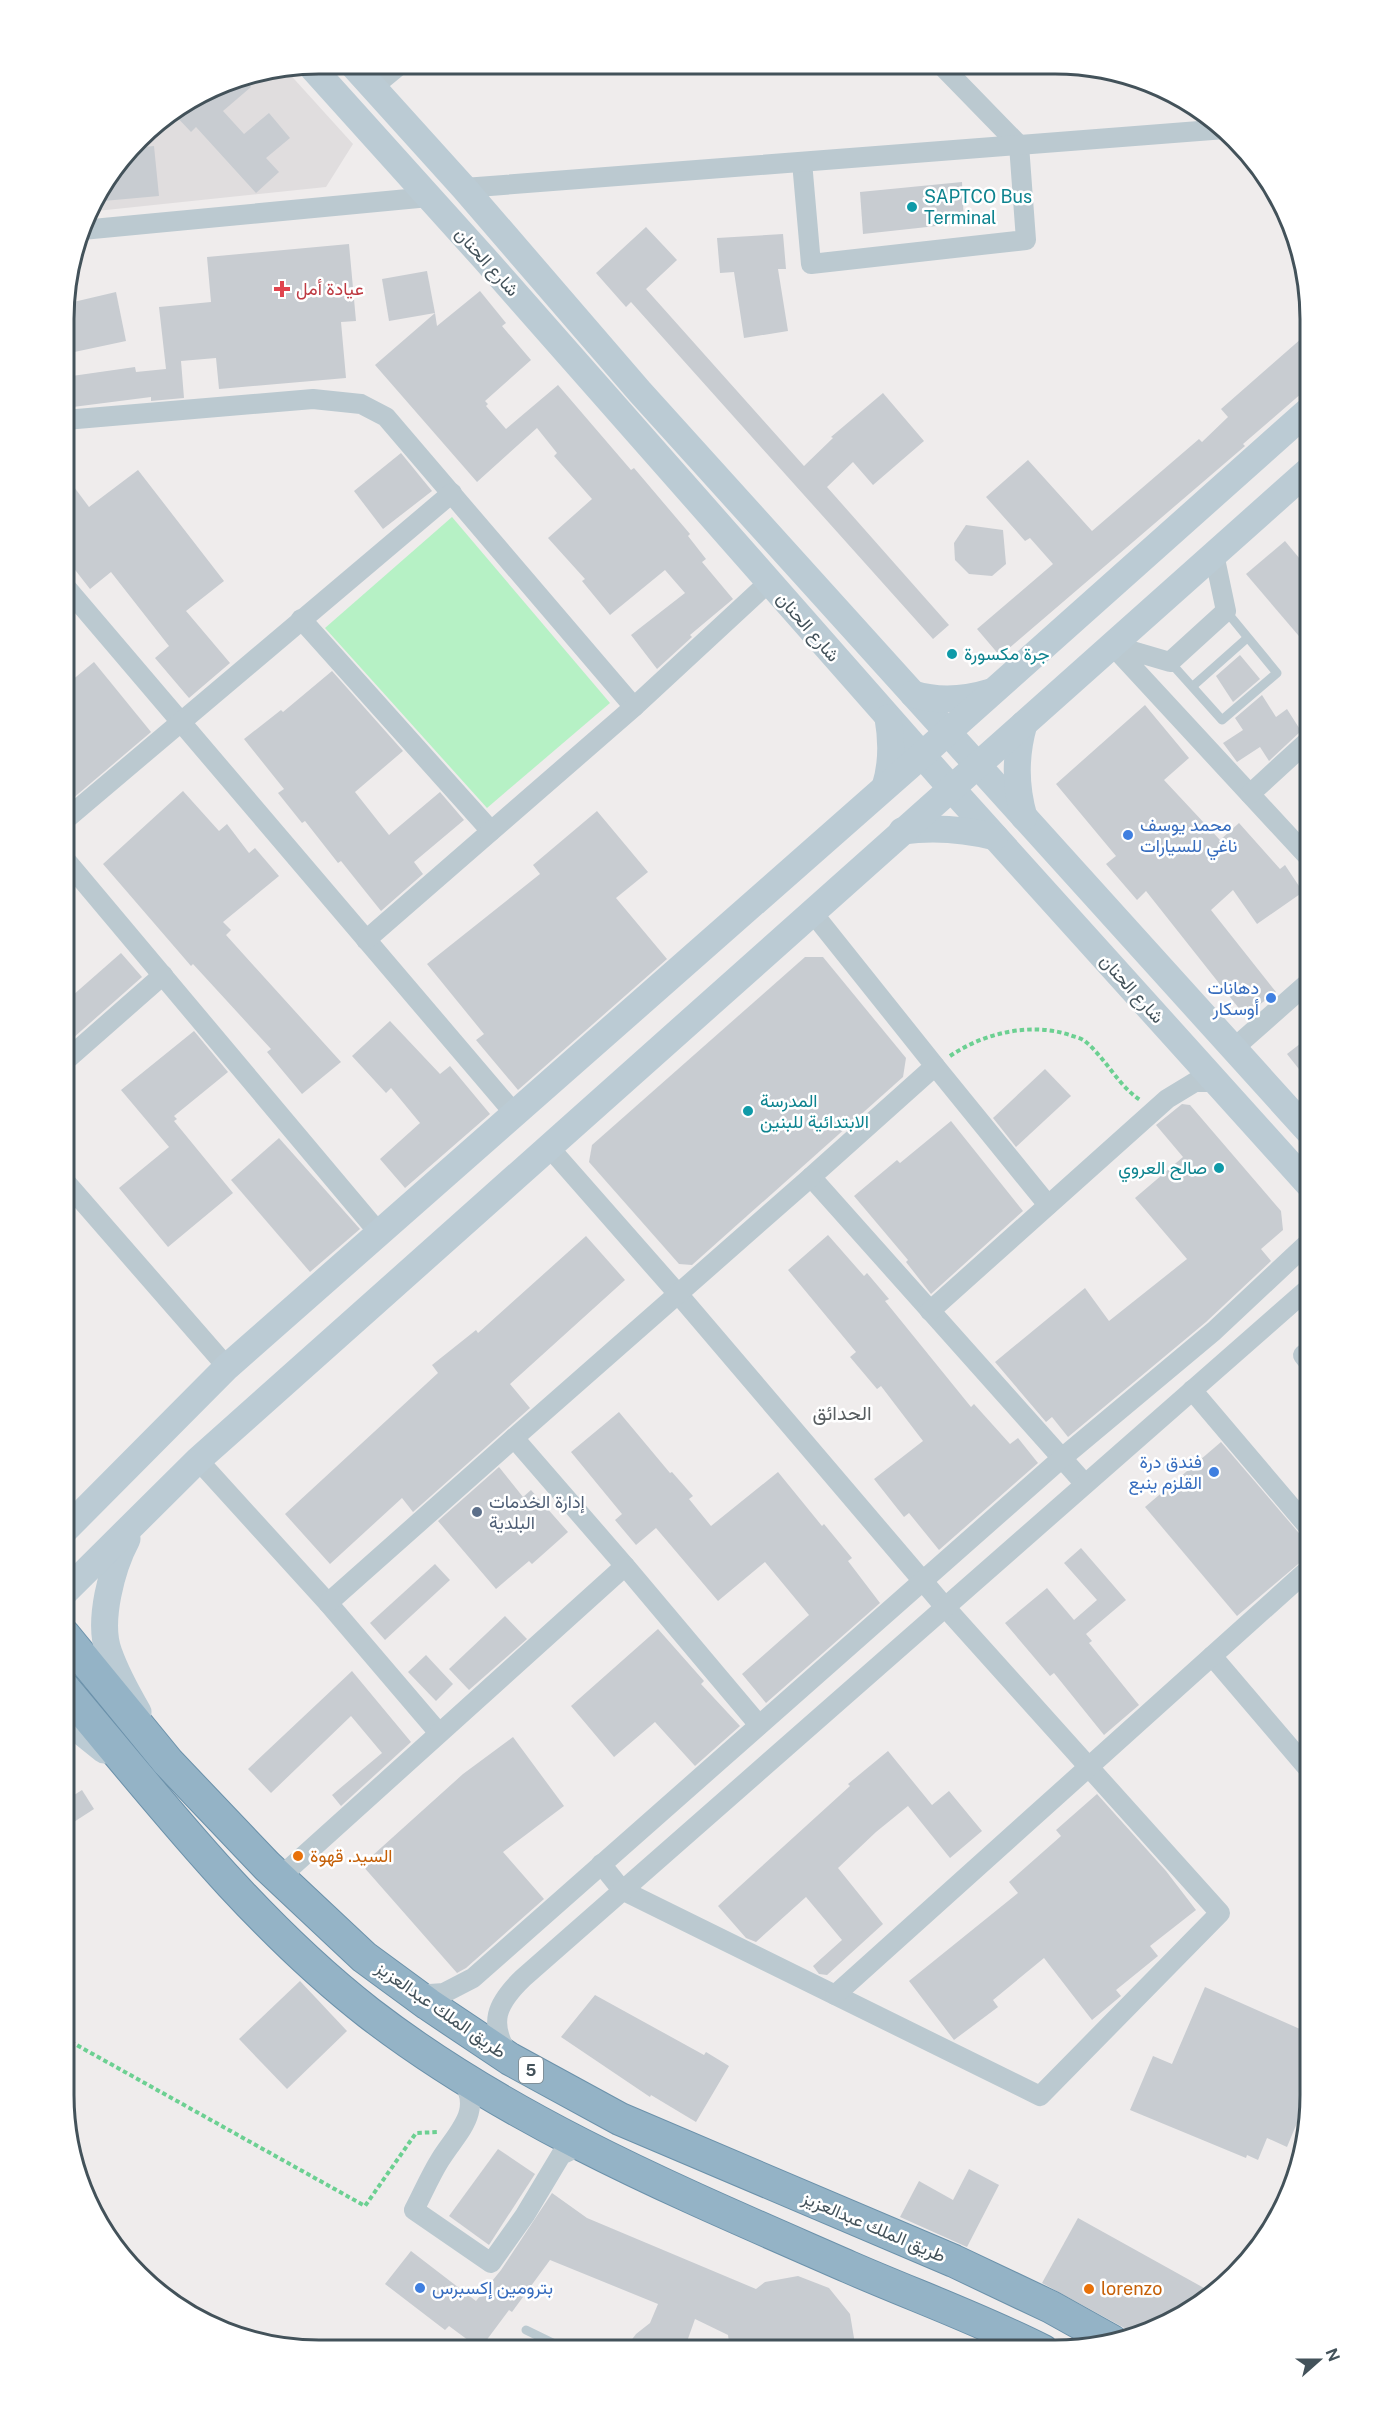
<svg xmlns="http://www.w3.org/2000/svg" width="1373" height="2414" font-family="'Public Sans',Vazirmatn,sans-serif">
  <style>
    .education { fill: #e0ddde }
    .green { fill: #b6f1c5 }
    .building { fill: #c8ccd1 }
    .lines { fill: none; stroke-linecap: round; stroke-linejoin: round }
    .trunk-casing { stroke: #6b91aa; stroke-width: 34 }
    .path { stroke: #6cd092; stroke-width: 4; stroke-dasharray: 4.5 3; stroke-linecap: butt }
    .service { stroke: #bbc9d0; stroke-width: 9 }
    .minor { stroke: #bbc9d0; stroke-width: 20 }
    .secondary { stroke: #bbcbd4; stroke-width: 27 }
    .trunk { stroke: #94b3c6; stroke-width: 32 }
    .culture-dot { fill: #0f9aa8; stroke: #fff; stroke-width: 2 }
    .health-dot { fill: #e0444e; stroke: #fff; stroke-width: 2 }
    .shop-dot { fill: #3f7fe0; stroke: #fff; stroke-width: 2 }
    .service-dot { fill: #5c6f8a; stroke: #fff; stroke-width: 2 }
    .food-dot { fill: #e8710a; stroke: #fff; stroke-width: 2 }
    .labels { text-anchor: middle; stroke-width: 5; stroke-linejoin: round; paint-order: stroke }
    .shield { fill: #fff; stroke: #7b868c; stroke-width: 1.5 }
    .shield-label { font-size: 16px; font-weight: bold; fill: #43525a }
    .culture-label { font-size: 18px; fill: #0d838f; stroke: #fff; text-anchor: start }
    .street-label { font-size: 18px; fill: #43525a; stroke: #fff }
    .health-label { font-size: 18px; fill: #be3a42; stroke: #fff; text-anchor: start }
    .shop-label { font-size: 18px; fill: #366cbe; stroke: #fff; text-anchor: start }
    .service-label { font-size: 18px; fill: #4e5e75; stroke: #fff; text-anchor: start }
    .food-label { font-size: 18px; fill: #c56008; stroke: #fff; text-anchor: start }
    .neighbourhood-label { font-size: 20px; fill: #585e61; stroke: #fff }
    .rim { fill: none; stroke: #43525a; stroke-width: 3 }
  </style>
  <rect width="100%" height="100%" fill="#efecec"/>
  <path class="education" d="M 286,70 L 353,144 L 326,187 L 87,212 L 90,205 L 150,127 L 221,82 Z"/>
  <path class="green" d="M 452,517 L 610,703 L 487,808 L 325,628 Z"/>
  <g class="building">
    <path d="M 244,78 L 251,87 L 223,111 L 244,134 L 269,113 L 290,138 L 266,158 L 279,172 L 256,193 L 196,127 L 191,132 L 173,113 L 221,82 Z"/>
    <path d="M 154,146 L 159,196 L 92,202 L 133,148 Z"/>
    <path d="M 962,182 L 964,223 L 863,234 L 860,192 Z"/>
    <path d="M 646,227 L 677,260 L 646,289 L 804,466 L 833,438 L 831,437 L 883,393 L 924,441 L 873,485 L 853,462 L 827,487 L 949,625 L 933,639 L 631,302 L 626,307 L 596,273 Z"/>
    <path d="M 783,234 L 786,269 L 778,269 L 788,331 L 744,338 L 734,272 L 720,273 L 717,238 Z"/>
    <path d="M 349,244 L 356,321 L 341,322 L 346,378 L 219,389 L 216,358 L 181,361 L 184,398 L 151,401 L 151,397 L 65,408 L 65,377 L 135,367 L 136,372 L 166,369 L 159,307 L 211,302 L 207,257 Z"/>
    <path d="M 427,271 L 435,313 L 389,321 L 382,279 Z"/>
    <path d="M 480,291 L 506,323 L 502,326 L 531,360 L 485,401 L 488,404 L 486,406 L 506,429 L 558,385 L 631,470 L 634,468 L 690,534 L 688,536 L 706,559 L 702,562 L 733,599 L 690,635 L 692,637 L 657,669 L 631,635 L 685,593 L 665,570 L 610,615 L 582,581 L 585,579 L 548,538 L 592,499 L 554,456 L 557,453 L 537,428 L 477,482 L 375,365 L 435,313 L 437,326 Z"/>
    <path d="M 116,292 L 126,341 L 65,354 L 65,304 Z"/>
    <path d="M 1310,331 L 1310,386 L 1243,444 L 1245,446 L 1000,656 L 977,629 L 1053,564 L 1030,538 L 1025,541 L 986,497 L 1028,460 L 1092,531 L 1199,439 L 1202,442 L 1228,417 L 1221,409 Z"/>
    <path d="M 401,453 L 432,491 L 383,529 L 354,491 Z"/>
    <path d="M 138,470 L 224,581 L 186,611 L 230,663 L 189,698 L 155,658 L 169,646 L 111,572 L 90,589 L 65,557 L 65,475 L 89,507 Z"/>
    <path d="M 966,525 L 1003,530 L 1006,564 L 992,576 L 969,574 L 955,560 L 954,543 Z"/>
    <path d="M 1285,541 L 1310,571 L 1310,649 L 1246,574 Z"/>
    <path d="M 1240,655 L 1260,679 L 1233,702 L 1216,676 Z"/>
    <path d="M 94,662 L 151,732 L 65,805 L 65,686 Z"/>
    <path d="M 332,671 L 403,751 L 355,792 L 389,835 L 440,792 L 464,820 L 414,862 L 423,874 L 381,911 L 341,861 L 338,863 L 305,821 L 302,823 L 278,793 L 284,789 L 244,739 L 281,710 L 283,712 Z"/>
    <path d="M 1262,695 L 1276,717 L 1287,709 L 1301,731 L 1269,761 L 1260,747 L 1237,762 L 1223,743 L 1243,730 L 1235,718 Z"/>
    <path d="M 1145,705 L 1189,758 L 1164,780 L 1220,840 L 1239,823 L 1280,869 L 1285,865 L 1303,892 L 1257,924 L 1233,890 L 1211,910 L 1276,992 L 1245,1016 L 1146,891 L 1137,900 L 1106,864 L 1116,856 L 1056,784 Z"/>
    <path d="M 183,791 L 219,831 L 227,824 L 249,853 L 255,848 L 279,876 L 223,922 L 231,930 L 226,935 L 341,1062 L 302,1094 L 267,1052 L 271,1049 L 193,964 L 191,966 L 103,864 Z"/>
    <path d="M 597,811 L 648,872 L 616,898 L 667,959 L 518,1090 L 476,1040 L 484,1034 L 427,964 L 540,874 L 533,865 Z"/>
    <path d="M 121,953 L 142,977 L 64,1046 L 64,1003 Z"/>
    <path d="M 805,957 L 823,957 L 906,1058 L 903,1077 L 692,1265 L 679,1264 L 589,1162 L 592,1145 Z"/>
    <path d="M 390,1021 L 440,1074 L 450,1066 L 490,1114 L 405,1188 L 380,1159 L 420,1123 L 391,1088 L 386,1093 L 352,1056 Z"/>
    <path d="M 194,1031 L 228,1072 L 174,1116 L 177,1119 L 174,1121 L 233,1193 L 168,1247 L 119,1188 L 169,1147 L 121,1090 Z"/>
    <path d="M 1310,1036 L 1310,1083 L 1287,1054 Z"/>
    <path d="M 1045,1069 L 1071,1096 L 1016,1147 L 993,1118 Z"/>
    <path d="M 1182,1104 L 1190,1105 L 1281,1211 L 1283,1230 L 1261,1249 L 1271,1261 L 1206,1322 L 1068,1437 L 1052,1417 L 1046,1422 L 995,1362 L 1085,1288 L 1109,1321 L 1187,1259 L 1135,1198 L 1183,1157 L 1156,1125 Z"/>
    <path d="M 951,1121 L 1023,1211 L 931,1294 L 906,1262 L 908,1260 L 854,1196 L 897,1160 L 900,1163 Z"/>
    <path d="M 279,1138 L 360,1229 L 310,1272 L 231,1180 Z"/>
    <path d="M 828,1235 L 864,1276 L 867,1273 L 889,1299 L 885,1301 L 971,1407 L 974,1404 L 1010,1444 L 1018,1438 L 1038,1463 L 939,1550 L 909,1513 L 904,1517 L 874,1479 L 923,1441 L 881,1386 L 877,1389 L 850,1357 L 856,1352 L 788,1270 Z"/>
    <path d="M 586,1236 L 625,1280 L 510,1384 L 530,1408 L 413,1512 L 402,1498 L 330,1564 L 285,1514 L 438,1373 L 432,1365 L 476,1330 L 478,1333 Z"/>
    <path d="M 619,1412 L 670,1473 L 672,1472 L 693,1496 L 689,1499 L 711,1526 L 778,1472 L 822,1526 L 824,1524 L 852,1558 L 848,1561 L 880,1603 L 766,1703 L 742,1674 L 809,1615 L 765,1562 L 718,1601 L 656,1528 L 636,1545 L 615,1520 L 622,1514 L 571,1452 Z"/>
    <path d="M 1221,1442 L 1310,1546 L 1310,1554 L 1237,1616 L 1145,1507 Z"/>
    <path d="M 499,1467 L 523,1497 L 531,1490 L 568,1532 L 532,1564 L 529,1561 L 496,1589 L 438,1521 Z"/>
    <path d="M 1081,1548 L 1126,1600 L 1086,1634 L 1092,1641 L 1089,1643 L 1139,1705 L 1104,1735 L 1054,1673 L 1050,1676 L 1005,1623 L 1047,1588 L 1074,1620 L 1097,1600 L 1064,1563 Z"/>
    <path d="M 435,1564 L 450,1580 L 385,1640 L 370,1623 Z"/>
    <path d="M 505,1616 L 527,1639 L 469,1690 L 449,1669 Z"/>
    <path d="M 658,1629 L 704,1681 L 701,1684 L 740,1726 L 695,1766 L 655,1722 L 614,1757 L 571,1706 Z"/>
    <path d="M 426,1655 L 453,1684 L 436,1701 L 408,1672 Z"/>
    <path d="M 352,1671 L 411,1742 L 341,1806 L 332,1795 L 382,1753 L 351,1716 L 271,1793 L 248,1769 Z"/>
    <path d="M 513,1737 L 564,1806 L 503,1852 L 544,1899 L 466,1968 L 457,1973 L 362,1865 L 463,1774 Z"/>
    <path d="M 888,1751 L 932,1805 L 949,1791 L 982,1831 L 950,1858 L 908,1806 L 876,1832 L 838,1868 L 883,1924 L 827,1975 L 819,1974 L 813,1966 L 842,1940 L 806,1897 L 756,1942 L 746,1938 L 718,1906 L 850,1786 L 848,1784 Z"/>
    <path d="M 82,1790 L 94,1809 L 63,1829 L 63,1802 Z"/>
    <path d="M 1097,1794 L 1166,1871 L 1196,1910 L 1150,1946 L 1158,1956 L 1116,1990 L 1121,1996 L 1092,2020 L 1044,1958 L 993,2000 L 998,2007 L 954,2040 L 909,1981 L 1018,1893 L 1009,1882 L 1061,1836 L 1056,1830 Z"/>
    <path d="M 300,1981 L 347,2031 L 287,2089 L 239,2039 Z"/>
    <path d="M 1205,1987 L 1309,2033 L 1309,2094 L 1287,2147 L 1267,2138 L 1258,2160 L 1247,2155 L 1246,2158 L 1130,2110 L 1153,2056 L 1172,2064 Z"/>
    <path d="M 595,1995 L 704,2055 L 706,2052 L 729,2066 L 696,2122 L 651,2095 L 650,2097 L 561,2037 Z"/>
    <path d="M 498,2149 L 535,2174 L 489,2245 L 449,2216 Z"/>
    <path d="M 969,2169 L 999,2185 L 967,2247 L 900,2217 L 919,2181 L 953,2200 Z"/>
    <path d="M 552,2193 L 587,2218 L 756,2289 L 765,2282 L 798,2276 L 829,2288 L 850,2314 L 856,2350 L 730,2350 L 728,2335 L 695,2319 L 684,2350 L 634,2350 L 630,2342 L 636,2334 L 650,2323 L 658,2304 L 550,2260 L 512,2312 L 509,2310 L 480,2349 L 449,2326 L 445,2330 L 385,2284 L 411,2251 L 476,2301 L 501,2270 Z"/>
    <path d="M 1078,2218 L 1213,2293 L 1197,2308 L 1139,2336 L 1042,2283 Z"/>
  </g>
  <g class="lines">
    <defs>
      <g id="trunk">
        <path d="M 64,1635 L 168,1762 L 267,1866 L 364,1957 L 428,2004 L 510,2059 L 620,2119 L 954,2261 L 1051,2307 L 1112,2341"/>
        <path d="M 63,1687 C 159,1801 251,1921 369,2013 C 513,2124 683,2194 849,2267 C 913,2295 980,2319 1043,2351"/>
      </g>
    </defs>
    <use href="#trunk" class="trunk-casing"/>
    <g class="path">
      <path d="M 950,1056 C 984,1033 1030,1022 1070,1035 C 1075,1037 1082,1038 1086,1042 C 1106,1059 1118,1085 1140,1100"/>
      <path d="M 63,2045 L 73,2043 L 365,2206 L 416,2133 L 438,2132"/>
    </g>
    <g class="service">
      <path d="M 1170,662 L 1222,720 L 1277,673 L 1226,611"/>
      <path d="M 1193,686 L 1246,639"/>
      <path d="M 526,2330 L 567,2350"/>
    </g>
    <g class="minor">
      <path d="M 373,87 L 401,64"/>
      <path d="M 802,162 L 811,264 L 1026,240 L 1019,145 L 943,67"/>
      <path d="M 464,188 L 1225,129"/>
      <path d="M 82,230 L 429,197"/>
      <path d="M 65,420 L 313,399 L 361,404 L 386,417 L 634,707"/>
      <path d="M 1214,554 L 1226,611 L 1170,662 L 1112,645 L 1310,859"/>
      <path d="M 65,586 L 514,1113"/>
      <path d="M 301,619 L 491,831"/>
      <path d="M 1250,794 L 1310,739"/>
      <path d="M 65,820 L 452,493"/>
      <path d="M 64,858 L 379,1233"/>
      <path d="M 812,912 L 935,1066 L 811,1177 L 1085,1484"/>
      <path d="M 366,940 L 634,707 L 769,582"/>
      <path d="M 1233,1049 L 1310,981"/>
      <path d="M 64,1062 L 163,975"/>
      <path d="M 935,1066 L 1048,1205"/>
      <path d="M 548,1146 L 679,1295 L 945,1607 L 1220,1913 L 1040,2096 L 622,1890 L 601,1864"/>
      <path d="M 64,1180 L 227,1367"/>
      <path d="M 930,1311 L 1167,1099 L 1195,1082 L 1216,1082"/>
      <path d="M 1310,1364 L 1303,1355 L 1310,1349"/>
      <path d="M 1192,1390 L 1310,1529"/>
      <path d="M 514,1438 L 811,1177"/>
      <path d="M 198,1460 L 328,1603 L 439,1733"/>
      <path d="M 328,1603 L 514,1438 L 625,1566"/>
      <path d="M 1212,1656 L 1310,1771"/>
      <path d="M 279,1878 L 625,1566 L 759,1725"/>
      <path d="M 416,1995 L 444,1993 L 473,1978 L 1062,1458 L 1214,1331 L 1310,1241"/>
      <path d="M 835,1995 L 1310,1568"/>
      <path d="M 509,2056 C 488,2023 496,2004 523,1978 L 1310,1287"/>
      <path d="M 461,2077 C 484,2112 458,2131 440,2160 C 430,2176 423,2193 414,2210 L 491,2263 L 525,2215 L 561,2155 L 580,2146"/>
    </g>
    <g class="secondary">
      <path d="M 351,63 L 464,188 L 640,392 L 1310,1133"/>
      <path d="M 310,65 L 484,258 L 951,788 L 1310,1186"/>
      <path d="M 913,694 C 939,702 965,700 991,692"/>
      <path d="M 1024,724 C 1015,755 1015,786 1024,817"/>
      <path d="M 885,787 C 892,765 892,741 888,718"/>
      <path d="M 902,831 C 933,827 964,829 995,837"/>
      <path d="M 64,1531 L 227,1367 L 922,755 L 1310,409"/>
      <path d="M 127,1539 C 112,1567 97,1622 109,1653 C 116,1673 127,1693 138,1712"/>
      <path d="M 64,1593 L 198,1460 L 1310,469"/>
      <path d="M 63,1717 L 104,1750"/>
    </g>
    <use href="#trunk" class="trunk"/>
  </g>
  <g class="culture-dot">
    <circle cx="912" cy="207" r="6"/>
    <circle cx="952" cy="654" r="6"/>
    <circle cx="748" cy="1111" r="6"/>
    <circle cx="1219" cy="1168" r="6"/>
  </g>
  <path class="health-dot" d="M279 280h6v6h6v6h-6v6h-6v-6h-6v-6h6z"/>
  <g class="shop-dot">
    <circle cx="1128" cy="835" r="6"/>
    <circle cx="1271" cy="998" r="6"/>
    <circle cx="1214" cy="1472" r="6"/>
    <circle cx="420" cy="2288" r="6"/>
  </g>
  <circle class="service-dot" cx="477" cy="1512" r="6"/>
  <g class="food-dot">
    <circle cx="298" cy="1856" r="6"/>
    <circle cx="1089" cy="2289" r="6"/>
  </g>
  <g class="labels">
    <rect class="shield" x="519" y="2057" width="24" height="26" rx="4.5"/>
    <g class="shield-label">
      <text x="531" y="2076">5</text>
    </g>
    <g class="culture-label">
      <text x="924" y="203">SAPTCO Bus<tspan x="924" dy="21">Terminal</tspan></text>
      <text x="964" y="660">جرة مكسورة</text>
      <text x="760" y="1107">المدرسة<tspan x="760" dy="21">الابتدائية للبنين</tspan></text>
      <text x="1207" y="1174" text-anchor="end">صالح العروي</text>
    </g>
    <g class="street-label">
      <text transform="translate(487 262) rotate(48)" y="6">شارع الحنان</text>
      <text transform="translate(808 627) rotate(49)" y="6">شارع الحنان</text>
      <text transform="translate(1132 989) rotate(48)" y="6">شارع الحنان</text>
      <text transform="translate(441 2010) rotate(35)" y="6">طريق الملك عبدالعزيز</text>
      <text transform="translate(874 2227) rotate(23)" y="6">طريق الملك عبدالعزيز</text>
    </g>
    <g class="health-label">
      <text x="296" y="295">عيادة أمل</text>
    </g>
    <g class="shop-label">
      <text x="1140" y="831">محمد يوسف<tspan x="1140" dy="21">ناغي للسيارات</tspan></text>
      <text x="1259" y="994" text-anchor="end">دهانات<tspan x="1259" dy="21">أوسكار</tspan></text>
      <text x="1202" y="1468" text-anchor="end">فندق درة<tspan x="1202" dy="21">القلزم ينبع</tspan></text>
      <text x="432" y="2294">بترومين إكسبرس</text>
    </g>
    <g class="service-label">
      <text x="489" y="1508">إدارة الخدمات<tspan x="489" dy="21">البلدية</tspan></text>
    </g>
    <g class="food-label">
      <text x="310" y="1862">السيد. قهوة</text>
      <text x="1101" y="2295">lorenzo</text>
    </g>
    <g class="neighbourhood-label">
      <text x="842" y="1420">الحدائق</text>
    </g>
  </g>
  <path d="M0 0H1373V2414H0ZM319 74H1055A245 245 0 0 1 1300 319V2095A245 245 0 0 1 1055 2340H319A245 245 0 0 1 74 2095V319A245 245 0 0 1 319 74Z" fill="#fff" fill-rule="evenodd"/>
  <path class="rim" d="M319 74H1055A245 245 0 0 1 1300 319V2095A245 245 0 0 1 1055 2340H319A245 245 0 0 1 74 2095V319A245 245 0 0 1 319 74Z"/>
  <g transform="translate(1319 2360) rotate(69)" stroke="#ffffff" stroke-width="4.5" paint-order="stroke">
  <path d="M0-4.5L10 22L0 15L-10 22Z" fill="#43525a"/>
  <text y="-9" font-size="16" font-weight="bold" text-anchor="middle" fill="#43525a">N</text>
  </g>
</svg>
